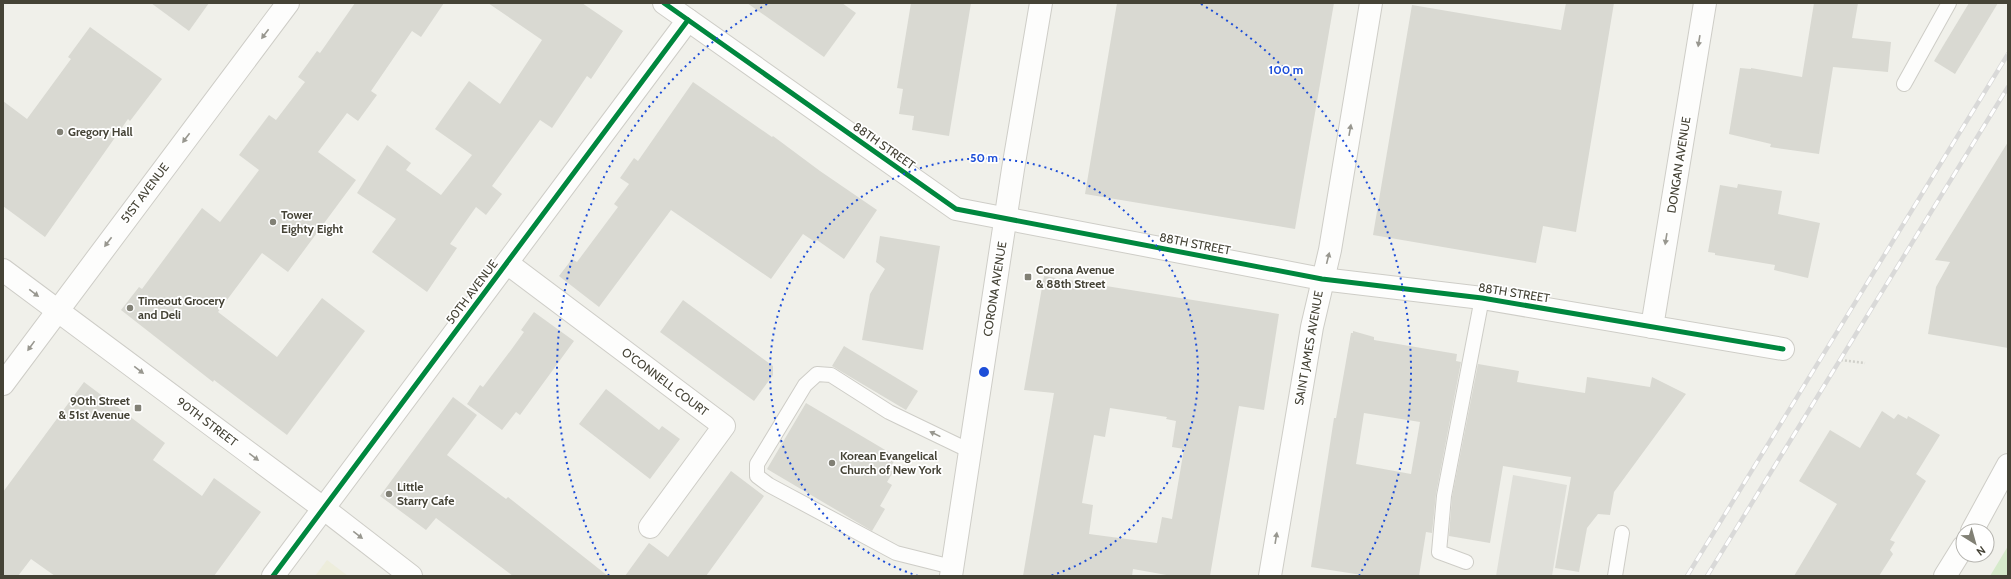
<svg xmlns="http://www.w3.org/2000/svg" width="2011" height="579" font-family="Cabin,sans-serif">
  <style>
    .education { fill: #ededdc }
    .green { fill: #d6eacb }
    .parking { fill: #dfdfd9 }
    .building { fill: #d9d9d2; fill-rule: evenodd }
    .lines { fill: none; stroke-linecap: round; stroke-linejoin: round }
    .service-casing { stroke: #cecdc7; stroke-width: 16 }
    .minor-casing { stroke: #cecdc7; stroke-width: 24 }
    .tertiary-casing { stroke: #cecdc7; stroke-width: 24 }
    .path { stroke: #d0d0ca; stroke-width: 2.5; stroke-dasharray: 2 2; stroke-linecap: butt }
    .service { stroke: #fdfdfc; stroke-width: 14 }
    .minor { stroke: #fdfdfc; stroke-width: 22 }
    .tertiary { stroke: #fdfdfc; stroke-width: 22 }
    .rail-casing { stroke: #d9d9d8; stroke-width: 4.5 }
    .rail { stroke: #fff; stroke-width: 3; stroke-dasharray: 9; stroke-linecap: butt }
    .cycleway-casing { stroke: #fff; stroke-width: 8 }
    .cycleway { stroke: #00873e; stroke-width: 5 }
    .oneway { fill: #98978f }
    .ring { fill: none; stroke: #1d4ed8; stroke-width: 2; stroke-dasharray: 2 4 }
    .poi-dot { fill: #818075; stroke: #fff; stroke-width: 1.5 }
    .labels { text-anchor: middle; stroke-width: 3.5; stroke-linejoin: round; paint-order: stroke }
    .poi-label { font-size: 12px; font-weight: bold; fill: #454336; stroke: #fff; text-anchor: start }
    .street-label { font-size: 12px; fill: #454336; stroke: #fff }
    .centre { fill: #1d4ed8; stroke: #fff; stroke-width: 2 }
    .ring-label { font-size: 12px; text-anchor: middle; font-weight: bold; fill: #1d4ed8; stroke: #fff; stroke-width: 3.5; stroke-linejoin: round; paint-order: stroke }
  </style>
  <rect width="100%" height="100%" fill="#f0f0ea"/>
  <path class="education" d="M 327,560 L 348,576 L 315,576 Z"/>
  <path class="green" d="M 2008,546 L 2008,576 L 1990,576 Z"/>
  <path class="parking" d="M 1513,475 L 1567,485 L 1552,576 L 1496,576 Z"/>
  <g class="building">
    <path d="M 151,3 L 209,3 L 189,31 Z"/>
    <path d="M 355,3 L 444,3 L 421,37 L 412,31 L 371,91 L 377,95 L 358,121 L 347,113 L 318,152 L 356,180 L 288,272 L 262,253 L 218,312 L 277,357 L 322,298 L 365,331 L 287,435 L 214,380 L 213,382 L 121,310 L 139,287 L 142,289 L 202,208 L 220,222 L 259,170 L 239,155 L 269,115 L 276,120 L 305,82 L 298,77 L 317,51 L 320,53 Z"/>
    <path d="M 488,3 L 582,3 L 623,31 L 591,79 L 587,76 L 552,128 L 540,120 L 492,186 L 502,194 L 486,215 L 476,207 L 450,244 L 457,248 L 427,292 L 372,252 L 396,219 L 357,193 L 387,145 L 411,163 L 406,170 L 441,195 L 472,155 L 435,129 L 469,81 L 500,104 L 542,40 Z"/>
    <path d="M 747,3 L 842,3 L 856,13 L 824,57 Z"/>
    <path d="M 911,3 L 971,3 L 949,136 L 912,130 L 914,116 L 899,114 L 903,89 L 897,88 Z"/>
    <path d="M 1117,3 L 1334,3 L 1295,229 L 1085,194 Z"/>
    <path d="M 1566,3 L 1614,3 L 1576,232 L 1543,226 L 1536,263 L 1373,235 L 1412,5 L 1561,30 Z"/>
    <path d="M 1814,3 L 1858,3 L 1852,38 L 1891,42 L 1888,72 L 1833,67 L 1819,154 L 1770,147 L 1771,144 L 1729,134 L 1740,68 L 1751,69 L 1751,68 L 1802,77 Z"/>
    <path d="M 1969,3 L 1998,3 L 1955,74 L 1934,61 Z"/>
    <path d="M 90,27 L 162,79 L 130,121 L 128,119 L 45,237 L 3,206 L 3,101 L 27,119 L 71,59 L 68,57 Z"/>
    <path d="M 693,82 L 772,137 L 773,136 L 820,171 L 877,210 L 844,259 L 817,240 L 815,242 L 803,234 L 771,279 L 671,210 L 599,307 L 559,276 L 572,259 L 577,262 L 618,207 L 614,204 L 629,184 L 620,178 L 634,158 L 638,161 Z"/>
    <path d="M 2008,142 L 2008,348 L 1928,334 L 1936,287 L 1950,262 L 1935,260 Z"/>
    <path d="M 1738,184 L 1782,191 L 1778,214 L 1820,223 L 1808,278 L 1774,270 L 1775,265 L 1715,255 L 1715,253 L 1708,252 L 1720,185 L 1737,188 Z"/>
    <path d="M 880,236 L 940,246 L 923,350 L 862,340 L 870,294 L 885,269 L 876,262 Z"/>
    <path d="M 1044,276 L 1279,314 L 1264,410 L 1239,406 L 1210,576 L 1172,576 L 1133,569 L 1132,576 L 1023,576 L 1054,393 L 1024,390 ZM 1110,408 L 1167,417 L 1166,419 L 1176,421 L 1172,447 L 1184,449 L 1172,519 L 1162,517 L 1157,543 L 1089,534 L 1093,505 L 1082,503 L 1086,480 L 1094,435 L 1105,437 Z"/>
    <path d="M 683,300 L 773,366 L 773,375 L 754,401 L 660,332 Z"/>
    <path d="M 534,312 L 574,341 L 520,415 L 516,412 L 502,430 L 467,404 L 480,385 L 483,387 L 511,350 L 524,332 L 521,330 Z"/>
    <path d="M 1353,331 L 1374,337 L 1374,340 L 1457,354 L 1456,361 L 1461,362 L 1436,494 L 1432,533 L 1426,532 L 1419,576 L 1368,576 L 1311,567 L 1334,418 L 1336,418 L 1351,333 L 1353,333 ZM 1364,413 L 1420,422 L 1411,474 L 1356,464 Z"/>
    <path d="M 844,346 L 918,391 L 906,410 L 832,366 Z"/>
    <path d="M 1478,364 L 1519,371 L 1517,382 L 1585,393 L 1587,377 L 1650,387 L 1652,377 L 1686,394 L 1614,492 L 1610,515 L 1598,514 L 1587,528 L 1579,572 L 1555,568 L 1571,477 L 1503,466 L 1490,543 L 1449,536 L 1452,497 Z"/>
    <path d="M 84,382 L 165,443 L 153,460 L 202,496 L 214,478 L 261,512 L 214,576 L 55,576 L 31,559 L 18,576 L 3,576 L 3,492 Z"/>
    <path d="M 606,389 L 659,430 L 662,426 L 680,439 L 650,479 L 579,424 Z"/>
    <path d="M 453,397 L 477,415 L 447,455 L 506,499 L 508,497 L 608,576 L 513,576 L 436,518 L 426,530 L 380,496 Z"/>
    <path d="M 806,403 L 897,457 L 889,469 L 893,472 L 887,482 L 892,485 L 880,506 L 885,509 L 872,531 L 767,469 Z"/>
    <path d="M 1882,411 L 1894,419 L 1898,414 L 1907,419 L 1908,416 L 1940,435 L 1916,474 L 1926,481 L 1890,540 L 1895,542 L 1890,550 L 1893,554 L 1879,576 L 1794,576 L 1837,504 L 1799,481 L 1830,430 L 1860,448 Z"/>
    <path d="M 731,471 L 764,496 L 706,576 L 625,576 L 649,543 L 668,557 Z"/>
  </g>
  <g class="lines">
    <defs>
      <g id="service">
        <path d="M 1904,84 L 1949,3"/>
        <path d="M 1466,562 L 1439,552 L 1444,496 L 1482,298"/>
        <path d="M 952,567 L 896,553 L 769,485 L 757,476 L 757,464 L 805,385 L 817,374 L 831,375 L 889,412 L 970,451"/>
        <path d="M 1615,576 L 1622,533"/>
      </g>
      <g id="minor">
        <path d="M 664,3 L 956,209 L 1322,279 L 1482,298 L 1783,349"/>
        <path d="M 507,263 L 724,426 L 650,527"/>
        <path d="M 3,270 L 323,508 L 411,576"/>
        <path d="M 1652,327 L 1705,3"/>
        <path d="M 3,384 L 288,3"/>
        <path d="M 1972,531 L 2008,465"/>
        <path d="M 273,576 L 688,20"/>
        <path d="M 1270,576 L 1312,327 L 1330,250 L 1371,3"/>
        <path d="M 1945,576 L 1963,547"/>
      </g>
      <path id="tertiary" d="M 951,576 L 1013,169 L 1041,3"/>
    </defs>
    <use href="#service" class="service-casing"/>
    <use href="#minor" class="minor-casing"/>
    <use href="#tertiary" class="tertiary-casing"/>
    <path class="path" d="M 1841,360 L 1865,363"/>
    <use href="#service" class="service"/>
    <use href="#minor" class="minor"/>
    <use href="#tertiary" class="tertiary"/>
    <defs>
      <g id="rail">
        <path d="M 1687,576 L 2008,54"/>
        <path d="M 1707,576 L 2008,87"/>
      </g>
    </defs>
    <use href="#rail" class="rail-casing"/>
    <use href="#rail" class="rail"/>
    <defs>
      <g id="cycleway">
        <path d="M 664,3 L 956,209 L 1322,279 L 1482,298 L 1783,349"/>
        <path d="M 273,576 L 688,20"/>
      </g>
    </defs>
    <use href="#cycleway" class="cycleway-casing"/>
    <use href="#cycleway" class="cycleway"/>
  </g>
  <defs><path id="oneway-solid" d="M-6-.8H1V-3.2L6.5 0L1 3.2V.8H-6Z"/></defs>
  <g class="oneway">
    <use href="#oneway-solid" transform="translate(265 34) rotate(127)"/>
    <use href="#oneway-solid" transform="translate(1699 41) rotate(99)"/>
    <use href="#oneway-solid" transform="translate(1350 130) rotate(-80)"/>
    <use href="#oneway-solid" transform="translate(186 138) rotate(127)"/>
    <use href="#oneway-solid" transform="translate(1666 239) rotate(99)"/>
    <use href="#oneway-solid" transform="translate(108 242) rotate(127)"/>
    <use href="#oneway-solid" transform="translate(1328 258) rotate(-76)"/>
    <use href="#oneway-solid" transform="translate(34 293) rotate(37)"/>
    <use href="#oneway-solid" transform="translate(31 346) rotate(126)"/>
    <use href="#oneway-solid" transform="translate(139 370) rotate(37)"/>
    <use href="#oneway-solid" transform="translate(935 434) rotate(-154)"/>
    <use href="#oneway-solid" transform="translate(254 457) rotate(37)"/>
    <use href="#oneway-solid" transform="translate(358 535) rotate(38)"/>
    <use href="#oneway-solid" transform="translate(1276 538) rotate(-81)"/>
  </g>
  <g class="ring">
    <path d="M918 576A214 214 0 1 1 1050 576"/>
    <path d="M609 576A427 427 0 0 1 767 4M1201 4A427 427 0 0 1 1359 576"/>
  </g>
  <g class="poi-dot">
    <circle cx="60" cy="132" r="4"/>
    <circle cx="273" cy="222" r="4"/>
    <rect x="1024" y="273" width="8" height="8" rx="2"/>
    <circle cx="130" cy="308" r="4"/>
    <rect x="134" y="404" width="8" height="8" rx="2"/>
    <circle cx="832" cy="463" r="4"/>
    <circle cx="389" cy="494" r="4"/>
  </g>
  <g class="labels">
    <g class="poi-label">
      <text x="68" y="136">Gregory Hall</text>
      <text x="281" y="219">Tower<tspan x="281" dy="14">Eighty Eight</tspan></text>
      <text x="1036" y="274">Corona Avenue<tspan x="1036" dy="14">&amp; 88th Street</tspan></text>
      <text x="138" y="305">Timeout Grocery<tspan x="138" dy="14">and Deli</tspan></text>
      <text x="130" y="405" text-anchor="end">90th Street<tspan x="130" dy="14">&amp; 51st Avenue</tspan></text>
      <text x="840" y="460">Korean Evangelical<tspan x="840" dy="14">Church of New York</tspan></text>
      <text x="397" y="491">Little<tspan x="397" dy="14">Starry Cafe</tspan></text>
    </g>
    <g class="street-label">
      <text transform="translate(884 146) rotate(35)" y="4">88TH STREET</text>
      <text transform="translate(1679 165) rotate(-81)" y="4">DONGAN AVENUE</text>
      <text transform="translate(145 193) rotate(-53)" y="4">51ST AVENUE</text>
      <text transform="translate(1195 244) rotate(11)" y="4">88TH STREET</text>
      <text transform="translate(995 289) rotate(-81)" y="4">CORONA AVENUE</text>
      <text transform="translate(472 292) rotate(-53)" y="4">50TH AVENUE</text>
      <text transform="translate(1514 293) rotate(9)" y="4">88TH STREET</text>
      <text transform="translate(1309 348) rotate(-80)" y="4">SAINT JAMES AVENUE</text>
      <text transform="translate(665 382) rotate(37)" y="4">O'CONNELL COURT</text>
      <text transform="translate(207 422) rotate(37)" y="4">90TH STREET</text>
    </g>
  </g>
  <circle cx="984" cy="372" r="6" class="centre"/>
  <g class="ring-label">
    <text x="1286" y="74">100 m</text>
    <text x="984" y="162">50 m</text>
  </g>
  <rect width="2011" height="579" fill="none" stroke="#454336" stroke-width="8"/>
  <g transform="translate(1975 543) rotate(143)"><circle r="19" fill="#ffffff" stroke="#b5b4af"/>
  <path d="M0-3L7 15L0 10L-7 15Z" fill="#818075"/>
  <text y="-6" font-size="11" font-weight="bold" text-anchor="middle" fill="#454336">N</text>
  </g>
</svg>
